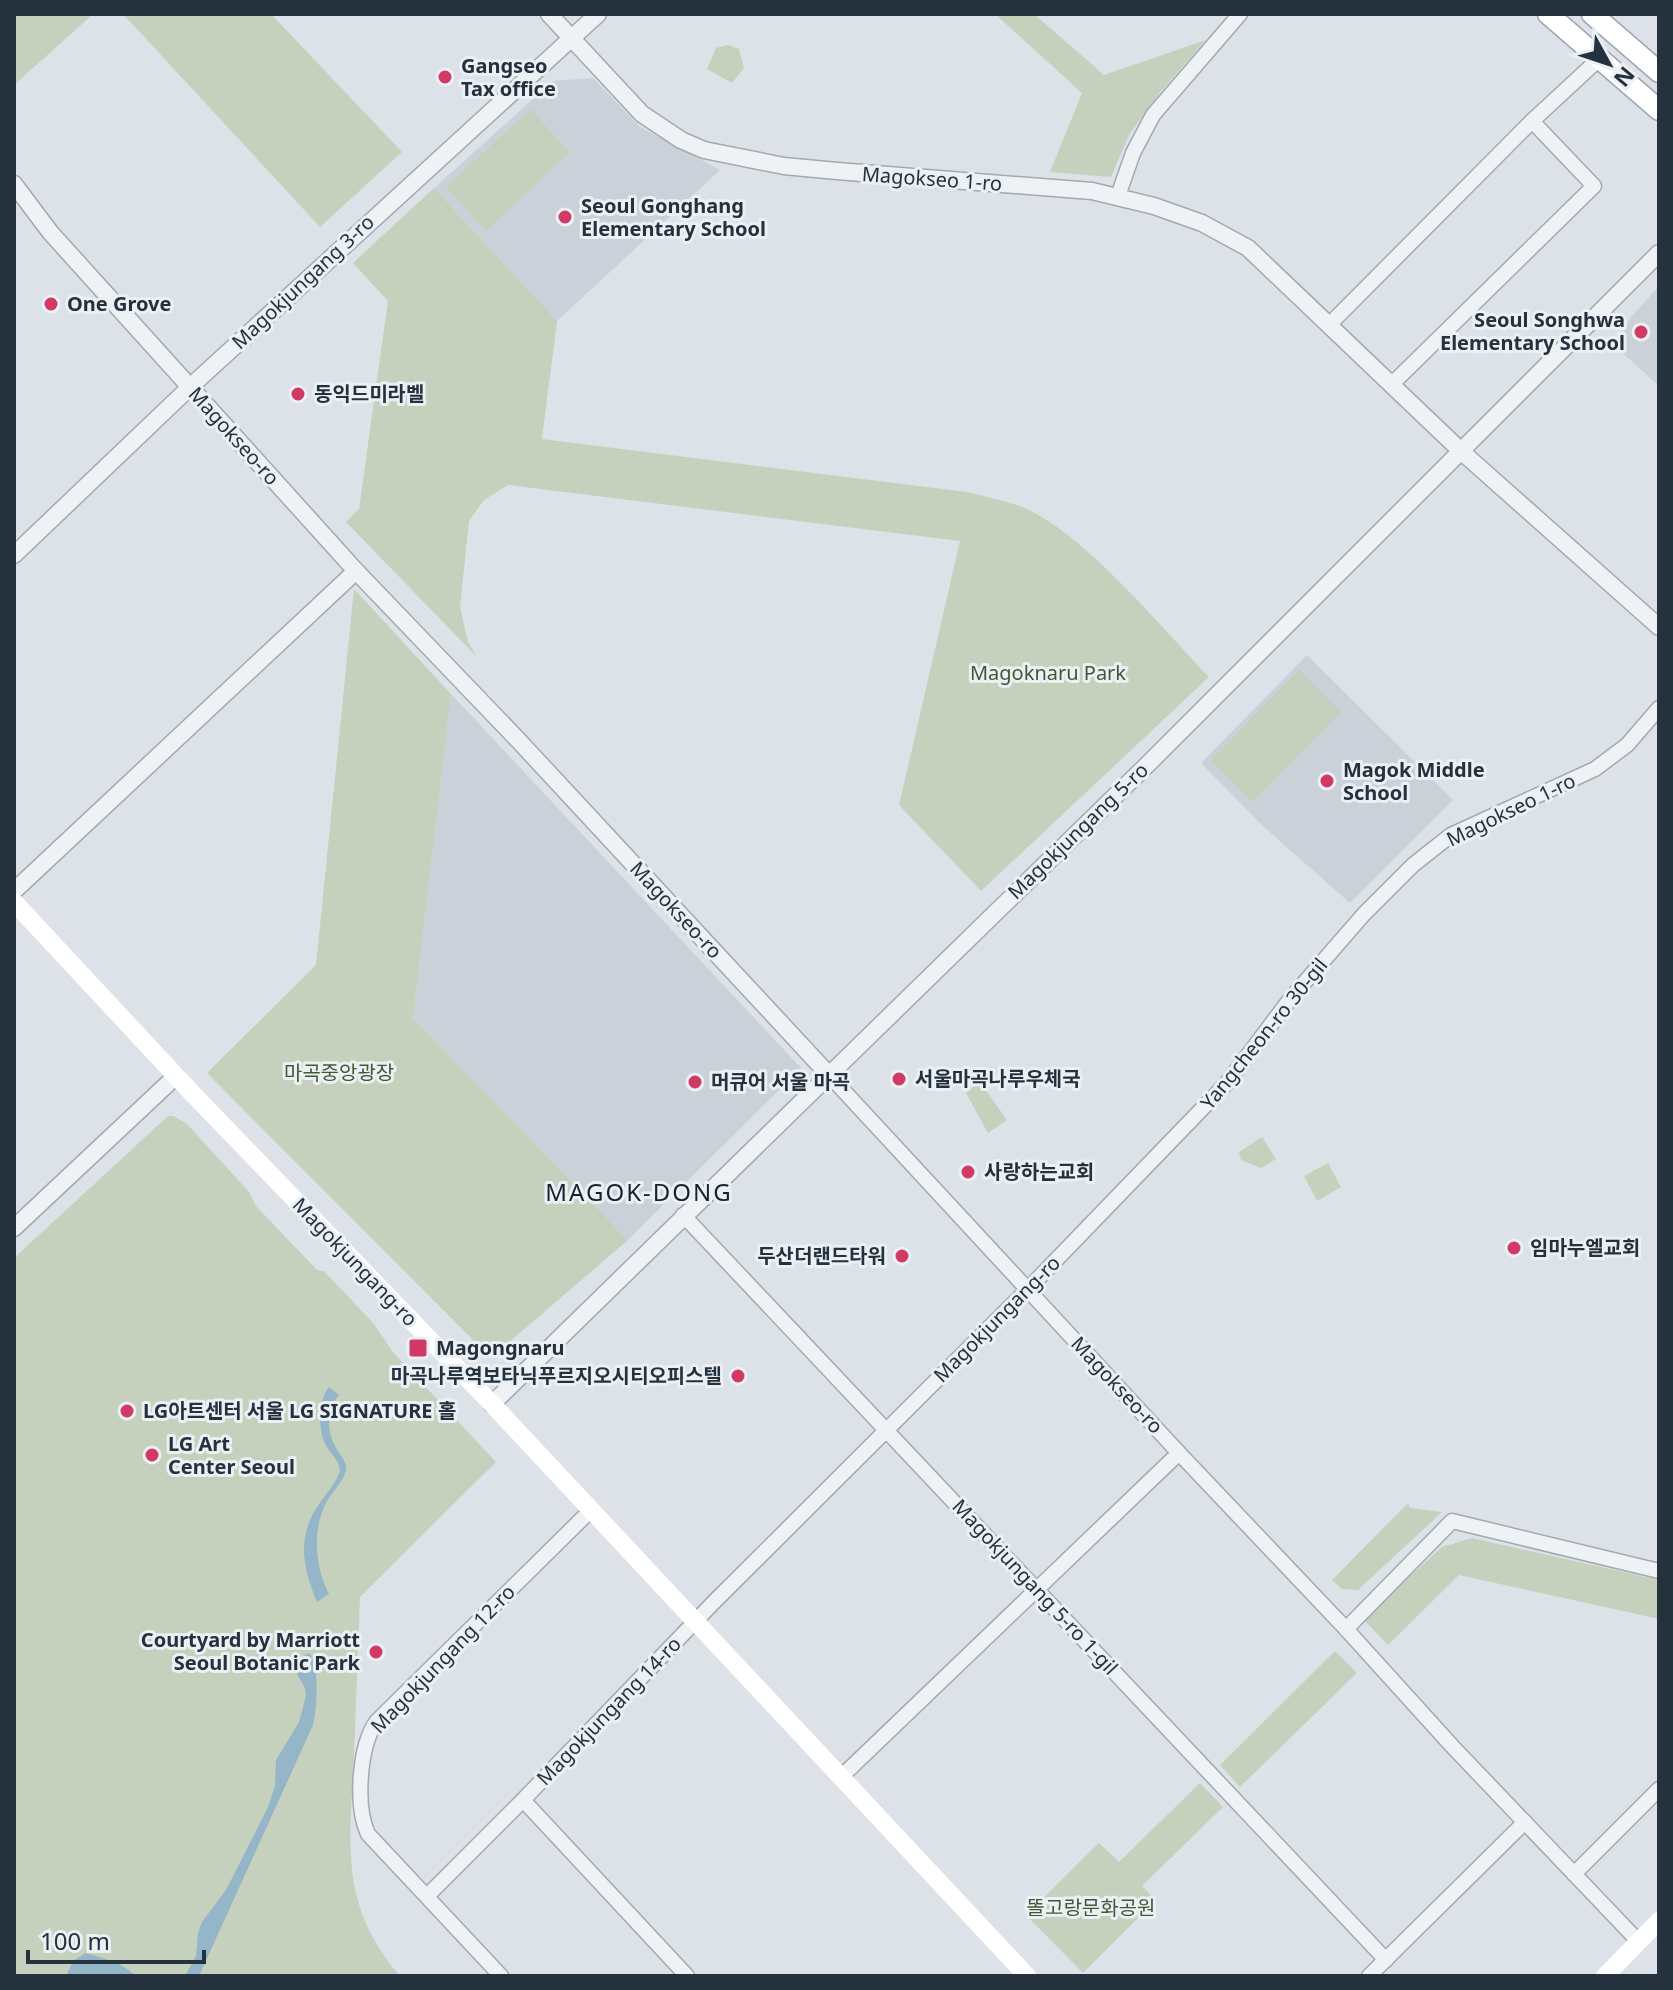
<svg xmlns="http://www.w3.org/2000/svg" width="1673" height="1990" font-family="'Noto Sans','Noto Sans KR',sans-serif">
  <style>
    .built { fill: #cad1d9 }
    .green { fill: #c5d1bd }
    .water { fill: #95b5c9 }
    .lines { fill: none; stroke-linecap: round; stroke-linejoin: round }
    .minor-casing { stroke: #a1a9b1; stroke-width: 17 }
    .tertiary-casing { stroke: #a1a9b1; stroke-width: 19 }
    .primary-casing { stroke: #9ba8b3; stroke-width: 23 }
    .minor { stroke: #eff2f5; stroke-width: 14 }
    .tertiary { stroke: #eff2f5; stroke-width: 16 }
    .secondary { stroke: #fff; stroke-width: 18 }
    .primary { stroke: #fff; stroke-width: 20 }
    .poi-dot { fill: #d23a66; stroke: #ebf0f5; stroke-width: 3 }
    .labels { text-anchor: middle; stroke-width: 6; stroke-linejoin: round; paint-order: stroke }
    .poi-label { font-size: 20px; font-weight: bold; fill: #25313d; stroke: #ebf0f5; text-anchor: start }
    .street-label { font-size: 20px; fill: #25313d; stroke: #ebf0f5 }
    .park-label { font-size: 20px; fill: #3f5a32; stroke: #ebf0f5 }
    .quarter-label { font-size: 24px; letter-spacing: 2px; fill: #18222e; stroke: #ebf0f5 }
  </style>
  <rect width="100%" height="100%" fill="#dce2e7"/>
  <g class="built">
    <path d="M 593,78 L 640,127 L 720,170 L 557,321 L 434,188 L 553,81 Z"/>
    <path d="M 1659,286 L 1659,386 L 1616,347 L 1631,317 Z"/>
    <path d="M 1307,655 L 1453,800 L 1350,903 L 1264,827 L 1201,763 Z"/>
    <path d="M 451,694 L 801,1068 L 628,1240 L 413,1018 Z"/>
  </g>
  <g class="green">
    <path d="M 19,14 L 93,14 L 14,85 L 14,18 Z"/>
    <path d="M 123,14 L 271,14 L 402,152 L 320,227 Z"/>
    <path d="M 995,14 L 1034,14 L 1104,75 L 1206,40 L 1161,91 L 1129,135 L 1111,177 L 1050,172 L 1082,93 Z"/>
    <path d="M 728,45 L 739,49 L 744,68 L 732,83 L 707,69 L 716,48 Z"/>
    <path d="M 530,109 L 570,152 L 486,231 L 446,187 Z"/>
    <path d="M 434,188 L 557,321 L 542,439 L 967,492 C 986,497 1009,501 1027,509 C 1088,538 1161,627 1209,677 L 981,891 L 899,805 L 960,541 L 508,485 L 484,500 L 469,521 L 460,607 L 468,642 L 477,657 L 346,522 L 359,509 L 388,301 L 353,263 Z"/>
    <path d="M 354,589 L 451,694 L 413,1018 L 628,1240 L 491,1358 L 207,1073 L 316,965 Z"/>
    <path d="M 1299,670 L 1341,712 L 1252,802 L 1210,760 Z"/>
    <path d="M 980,1082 L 1007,1120 L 988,1133 L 966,1093 Z"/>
    <path d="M 168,1116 L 173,1116 L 186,1123 L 250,1193 L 255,1205 L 317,1270 L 324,1271 L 374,1324 L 393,1352 L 496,1462 L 360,1597 C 358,1650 356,1703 354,1756 C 350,1843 338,1904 400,1976 L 14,1976 L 14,1258 Z"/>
    <path d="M 1262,1137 L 1276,1159 L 1261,1168 L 1241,1160 L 1239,1152 Z"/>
    <path d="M 1328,1163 L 1341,1187 L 1317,1201 L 1304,1176 Z"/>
    <path d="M 1408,1503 L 1410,1508 L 1442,1512 L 1358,1590 L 1342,1589 L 1332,1580 Z"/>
    <path d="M 1472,1538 L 1659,1580 L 1659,1619 L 1459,1575 L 1388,1645 L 1363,1619 L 1442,1547 Z"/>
    <path d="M 1335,1651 L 1357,1673 L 1240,1787 L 1220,1765 Z"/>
    <path d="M 1200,1783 L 1223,1807 L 1142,1886 L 1156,1900 L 1083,1973 L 1026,1915 L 1099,1843 L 1119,1862 Z"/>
  </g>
  <g class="water">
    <path d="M 329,1387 L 339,1395 C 326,1412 326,1430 336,1448 C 339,1453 344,1459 346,1465 C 348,1478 332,1491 326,1503 C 312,1531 315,1567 329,1594 L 317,1602 C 303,1568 296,1537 319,1504 C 327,1493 335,1484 340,1472 C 340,1460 330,1454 325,1444 C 318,1428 318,1401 329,1387 Z"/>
    <path d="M 309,1653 C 320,1666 317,1708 313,1725 L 199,1976 L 185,1976 L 196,1956 L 198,1933 L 202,1922 L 226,1890 L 268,1807 L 275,1786 L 276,1760 L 299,1722 L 306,1696 L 305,1688 L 297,1674 L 300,1658 Z"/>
    <path d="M 86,1953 L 118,1963 L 137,1976 L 66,1976 L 73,1961 Z"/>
  </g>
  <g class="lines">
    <defs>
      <g id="minor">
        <path d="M 1118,196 L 1133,153 L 1153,115 L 1240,14"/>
        <path d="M 1329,325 L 1532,121 L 1599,59"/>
        <path d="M 1391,385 L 1594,186 L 1532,121"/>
        <path d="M 829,1075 L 1179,1453 L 1346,1629 L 1452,1746 L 1639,1942"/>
        <path d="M 683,1215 L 1386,1960"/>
        <path d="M 1346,1629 L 1452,1521 L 1659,1571"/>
        <path d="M 841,1777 L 1179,1453"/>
        <path d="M 523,1800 L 687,1976"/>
        <path d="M 1574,1874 L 1659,1789"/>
        <path d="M 427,1896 L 523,1800 L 713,1603 L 1028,1289 L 1227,1083 L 1291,998 L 1364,914 L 1413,865 L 1451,835 L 1595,769 L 1627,745 L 1659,708"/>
        <path d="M 501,1976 L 368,1834 C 355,1806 359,1745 377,1721 L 591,1510"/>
        <path d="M 1369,1976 L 1525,1822"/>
      </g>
      <g id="tertiary">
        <path d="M 549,14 L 642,114 L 681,140 L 704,150 L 784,166 L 837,171 L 1092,191 L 1154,206 L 1202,223 L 1248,248 L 1462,452 L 1659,627"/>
        <path d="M 14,184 L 50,232 L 356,571 L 519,741 L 829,1075"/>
        <path d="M 14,555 L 190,387 L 598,14"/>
        <path d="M 14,891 L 356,571"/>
        <path d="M 14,1228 L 176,1076"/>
        <path d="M 492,1404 L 1150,762 L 1659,253"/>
      </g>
      <g id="primary">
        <path d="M 1548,14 L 1659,110"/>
        <path d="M 1592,14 L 1659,72"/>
      </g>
    </defs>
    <use href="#minor" class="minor-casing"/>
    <use href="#tertiary" class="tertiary-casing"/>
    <use href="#primary" class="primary-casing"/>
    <use href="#minor" class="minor"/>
    <use href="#tertiary" class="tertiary"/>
    <g class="secondary">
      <path d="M 14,902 L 191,1092 L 492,1404 L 1027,1976"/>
      <path d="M 1605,1976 L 1659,1921"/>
    </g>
    <use href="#primary" class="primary"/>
  </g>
  <g class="poi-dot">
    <circle cx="445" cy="77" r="8"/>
    <circle cx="565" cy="217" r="8"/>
    <circle cx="51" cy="304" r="8"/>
    <circle cx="1641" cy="332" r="8"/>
    <circle cx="298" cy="394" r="8"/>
    <circle cx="1327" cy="781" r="8"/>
    <circle cx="899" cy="1079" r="8"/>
    <circle cx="695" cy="1082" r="8"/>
    <circle cx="968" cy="1172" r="8"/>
    <circle cx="1514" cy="1248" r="8"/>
    <circle cx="902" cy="1256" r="8"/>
    <rect x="408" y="1338" width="20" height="20" rx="4"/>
    <circle cx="738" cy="1376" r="8"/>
    <circle cx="127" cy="1411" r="8"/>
    <circle cx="152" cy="1455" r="8"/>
    <circle cx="376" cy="1652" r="8"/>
  </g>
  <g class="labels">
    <g class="poi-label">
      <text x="461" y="73">Gangseo<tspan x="461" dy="23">Tax office</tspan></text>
      <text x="581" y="213">Seoul Gonghang<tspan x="581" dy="23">Elementary School</tspan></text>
      <text x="67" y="311">One Grove</text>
      <text x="1625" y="327" text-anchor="end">Seoul Songhwa<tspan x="1625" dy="23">Elementary School</tspan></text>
      <text x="314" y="401">동익드미라벨</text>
      <text x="1343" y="777">Magok Middle<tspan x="1343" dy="23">School</tspan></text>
      <text x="915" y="1086">서울마곡나루우체국</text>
      <text x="711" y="1089">머큐어 서울 마곡</text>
      <text x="984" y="1179">사랑하는교회</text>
      <text x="1530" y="1255">임마누엘교회</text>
      <text x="886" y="1263" text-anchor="end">두산더랜드타워</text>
      <text x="436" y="1355">Magongnaru</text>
      <text x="722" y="1383" text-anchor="end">마곡나루역보타닉푸르지오시티오피스텔</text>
      <text x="143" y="1418">LG아트센터 서울 LG SIGNATURE 홀</text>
      <text x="168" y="1451">LG Art<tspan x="168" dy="23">Center Seoul</tspan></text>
      <text x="360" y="1647" text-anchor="end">Courtyard by Marriott<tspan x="360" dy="23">Seoul Botanic Park</tspan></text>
    </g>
    <g class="street-label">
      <text transform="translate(932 179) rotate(4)" y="7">Magokseo 1-ro</text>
      <text transform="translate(303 282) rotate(-43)" y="7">Magokjungang 3-ro</text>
      <text transform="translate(234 436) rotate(48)" y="7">Magokseo-ro</text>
      <text transform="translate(1511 810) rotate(-26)" y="7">Magokseo 1-ro</text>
      <text transform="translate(1078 831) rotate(-44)" y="7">Magokjungang 5-ro</text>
      <text transform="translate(676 910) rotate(47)" y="7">Magokseo-ro</text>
      <text transform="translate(1264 1034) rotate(-51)" y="7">Yangcheon-ro 30-gil</text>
      <text transform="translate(355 1262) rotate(46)" y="7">Magokjungang-ro</text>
      <text transform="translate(997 1319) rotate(-45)" y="7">Magokjungang-ro</text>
      <text transform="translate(1117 1385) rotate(47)" y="7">Magokseo-ro</text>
      <text transform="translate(1035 1587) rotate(47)" y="7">Magokjungang 5-ro 1-gil</text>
      <text transform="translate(443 1659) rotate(-46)" y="7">Magokjungang 12-ro</text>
      <text transform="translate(609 1711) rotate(-46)" y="7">Magokjungang 14-ro</text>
    </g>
    <g class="park-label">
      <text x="1048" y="680">Magoknaru Park</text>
      <text x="339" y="1080">마곡중앙광장</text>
      <text x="1091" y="1915">똘고랑문화공원</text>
    </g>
    <g class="quarter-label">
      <text x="639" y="1201">MAGOK-DONG</text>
    </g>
  </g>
  <rect width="1673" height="1990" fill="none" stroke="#25313d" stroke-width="32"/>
  <g transform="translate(1609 64) rotate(130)" stroke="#ebf0f5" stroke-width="6" paint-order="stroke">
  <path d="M0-6L14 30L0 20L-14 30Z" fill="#25313d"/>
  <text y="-12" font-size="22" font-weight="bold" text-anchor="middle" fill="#25313d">N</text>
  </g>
  <path d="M28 1950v12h176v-12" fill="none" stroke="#25313d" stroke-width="4"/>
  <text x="40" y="1950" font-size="24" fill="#25313d" stroke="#ebf0f5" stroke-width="6" paint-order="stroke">100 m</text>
</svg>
